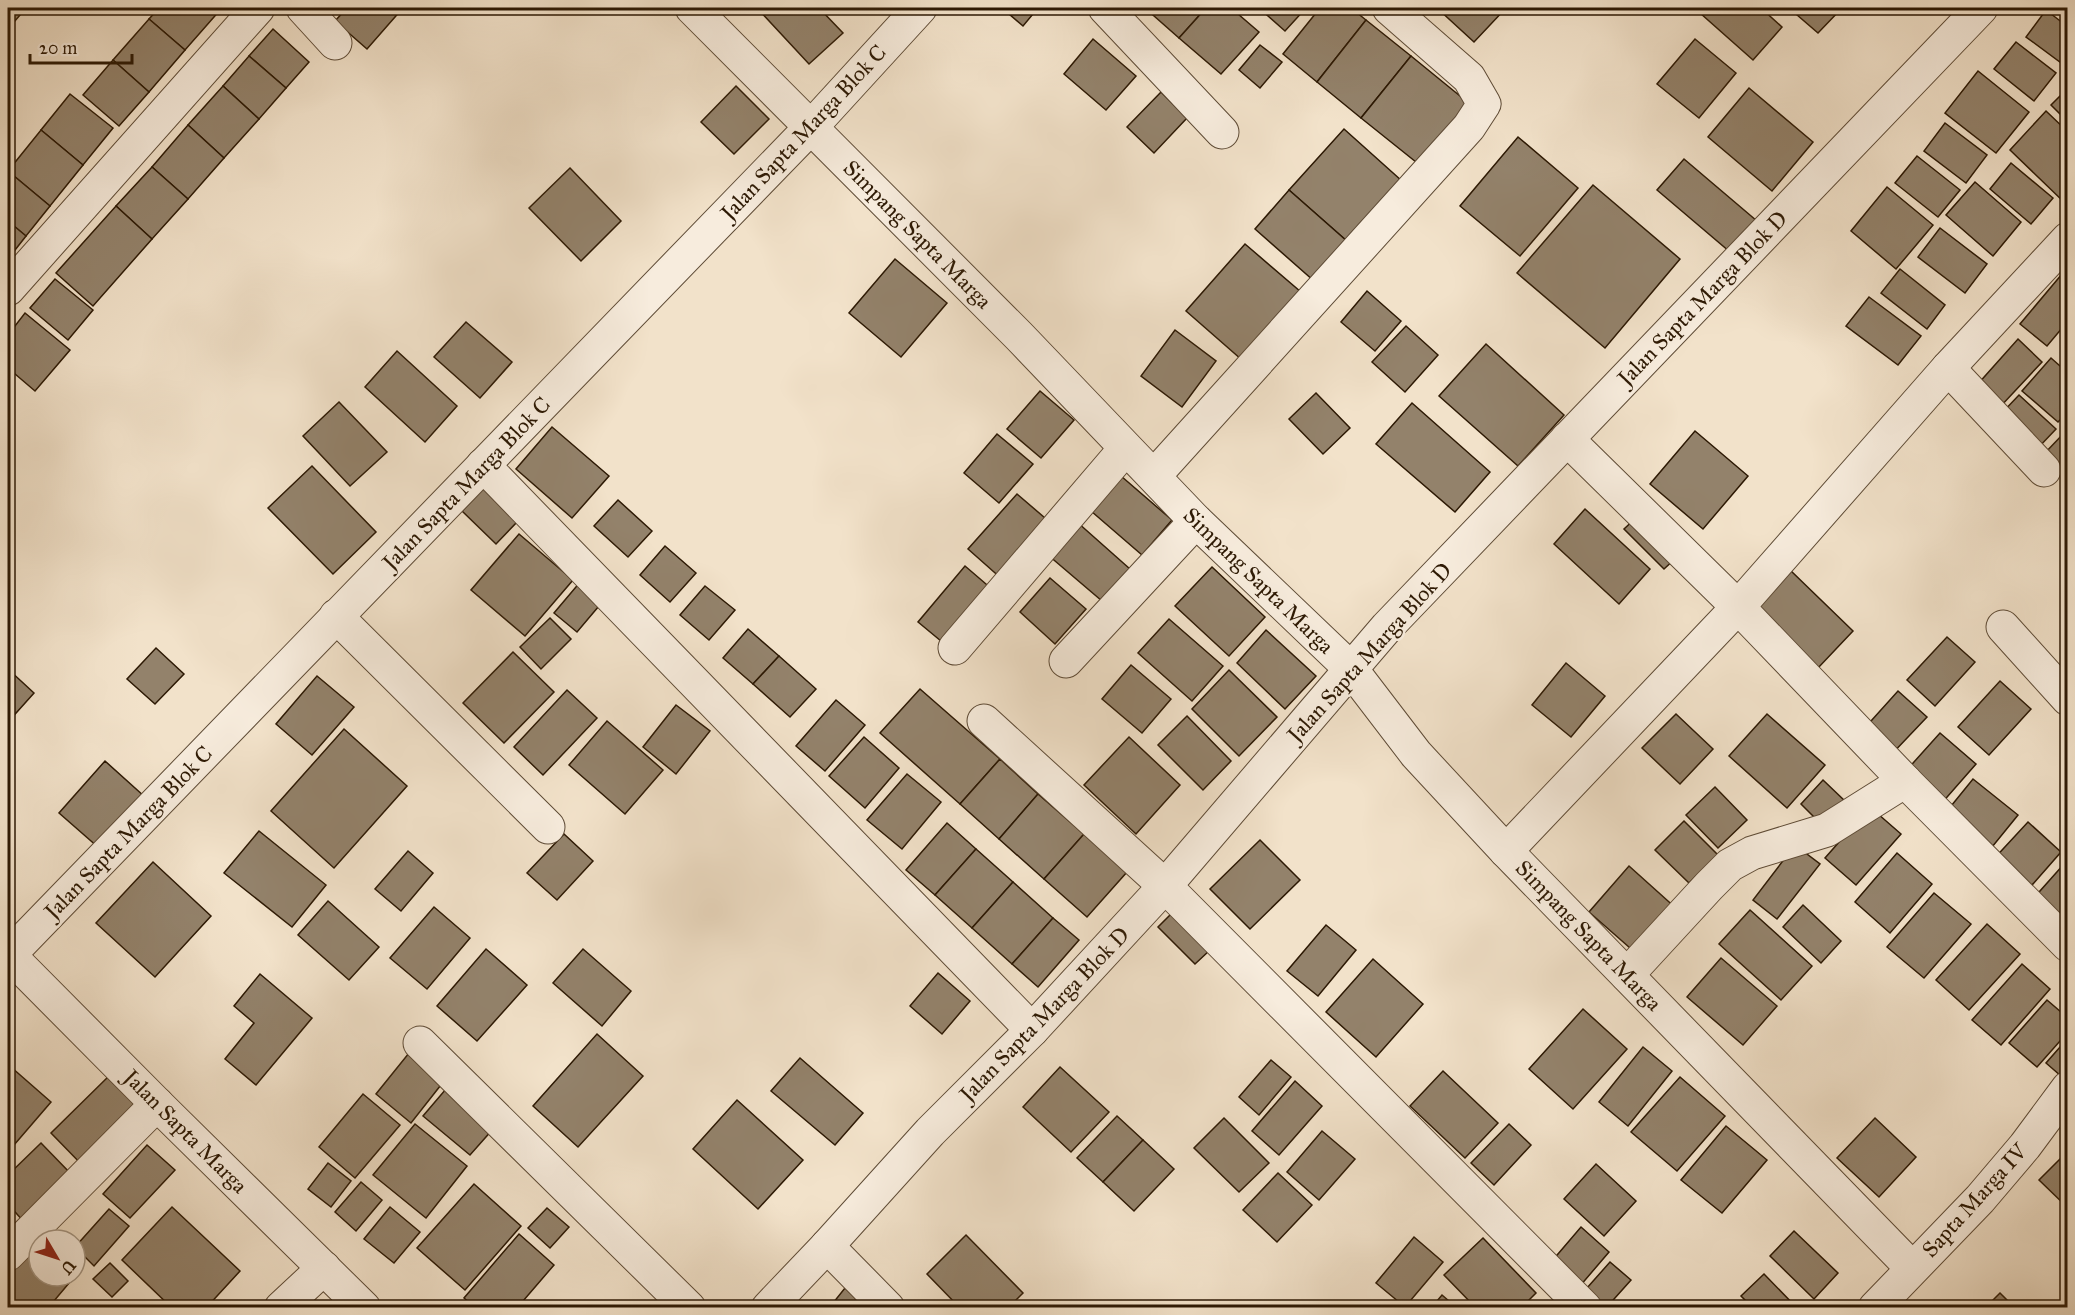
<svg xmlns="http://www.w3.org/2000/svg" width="2075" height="1315" font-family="'IM FELL Great Primer',serif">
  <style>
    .building { fill: #93826b; stroke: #2d1904; stroke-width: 1.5 }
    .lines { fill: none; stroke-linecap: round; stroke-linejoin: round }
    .minor-casing { stroke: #5e4b36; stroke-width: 35 }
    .minor { stroke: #f7ecdd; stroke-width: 33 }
    .labels { text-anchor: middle; stroke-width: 5; stroke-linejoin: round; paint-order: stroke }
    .street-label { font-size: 22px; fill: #2d1904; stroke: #f7ecdd }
  </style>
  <rect width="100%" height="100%" fill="#f2e2ca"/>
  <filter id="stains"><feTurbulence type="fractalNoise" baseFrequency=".00333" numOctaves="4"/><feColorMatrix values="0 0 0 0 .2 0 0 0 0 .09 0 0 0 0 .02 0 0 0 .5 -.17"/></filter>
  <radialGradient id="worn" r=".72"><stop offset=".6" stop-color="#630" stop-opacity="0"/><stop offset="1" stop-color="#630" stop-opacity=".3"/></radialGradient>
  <g class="building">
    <path d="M 8,8 L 26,8 L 9,28 L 8,27 Z"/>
    <path d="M 159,8 L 220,8 L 221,9 L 185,50 L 149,19 Z"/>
    <path d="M 220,8 L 236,8 L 229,15 Z"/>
    <path d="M 347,8 L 401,8 L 402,9 L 367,49 L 335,21 Z"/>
    <path d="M 757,8 L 819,8 L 843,33 L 809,64 Z"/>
    <path d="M 1002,8 L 1038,8 L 1023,26 Z"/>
    <path d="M 1145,8 L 1206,8 L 1179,38 Z"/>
    <path d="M 1206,8 L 1231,8 L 1259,32 L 1221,74 L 1179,38 Z"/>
    <path d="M 1259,8 L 1306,8 L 1285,31 Z"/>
    <path d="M 1320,8 L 1351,8 L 1366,20 L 1317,82 L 1283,54 Z"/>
    <path d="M 1437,8 L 1506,8 L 1474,42 Z"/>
    <path d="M 1705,8 L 1761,8 L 1782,27 L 1753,60 L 1700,13 Z"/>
    <path d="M 1789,8 L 1842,8 L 1818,33 Z"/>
    <path d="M 2046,10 L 2068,27 L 2068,68 L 2026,37 Z"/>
    <path d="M 149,19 L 185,50 L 149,92 L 113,60 Z"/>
    <path d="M 1366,20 L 1411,56 L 1361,118 L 1317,82 Z"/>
    <path d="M 273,29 L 309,62 L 286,88 L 249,56 Z"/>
    <path d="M 1093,39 L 1136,76 L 1106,110 L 1064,74 Z"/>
    <path d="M 1695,39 L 1736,73 L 1699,118 L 1657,84 Z"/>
    <path d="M 2016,42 L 2056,73 L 2034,101 L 1994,69 Z"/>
    <path d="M 1260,45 L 1282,62 L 1260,88 L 1239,70 Z"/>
    <path d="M 249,56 L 286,88 L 259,119 L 223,86 Z"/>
    <path d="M 1411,56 L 1476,109 L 1426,170 L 1361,118 Z"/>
    <path d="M 113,60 L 149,92 L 119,126 L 83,95 Z"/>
    <path d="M 1978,71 L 2029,112 L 1996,153 L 1945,113 Z"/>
    <path d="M 223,86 L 259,119 L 224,158 L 188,125 Z"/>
    <path d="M 736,86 L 769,119 L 734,154 L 701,122 Z"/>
    <path d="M 1749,88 L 1813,142 L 1772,191 L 1708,137 Z"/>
    <path d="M 2068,88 L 2068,122 L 2051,105 Z"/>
    <path d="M 1161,92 L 1187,118 L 1154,153 L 1127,127 Z"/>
    <path d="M 70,94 L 113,128 L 83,165 L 41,130 Z"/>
    <path d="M 2046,111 L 2068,132 L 2068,202 L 2066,204 L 2010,150 Z"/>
    <path d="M 1945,123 L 1987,155 L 1966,183 L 1924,151 Z"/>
    <path d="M 188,125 L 224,158 L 188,199 L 152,167 Z"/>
    <path d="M 1344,129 L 1402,181 L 1348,242 L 1289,190 Z"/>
    <path d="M 41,130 L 83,165 L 50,206 L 8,171 Z"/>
    <path d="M 1518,137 L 1578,188 L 1520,256 L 1460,206 Z"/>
    <path d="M 1917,156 L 1960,190 L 1938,217 L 1895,183 Z"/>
    <path d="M 1684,159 L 1757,221 L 1730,252 L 1657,190 Z"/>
    <path d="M 2011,163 L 2053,198 L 2031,224 L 1990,189 Z"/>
    <path d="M 152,167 L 188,199 L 152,239 L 116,206 Z"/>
    <path d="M 570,168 L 621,221 L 581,261 L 529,208 Z"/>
    <path d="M 8,171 L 50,206 L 26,236 L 8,221 Z"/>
    <path d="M 1975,182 L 2021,222 L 1993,256 L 1946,215 Z"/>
    <path d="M 1593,185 L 1680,259 L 1605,348 L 1517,273 Z"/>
    <path d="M 1887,187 L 1933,225 L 1896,269 L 1851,231 Z"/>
    <path d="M 1289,190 L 1348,242 L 1314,281 L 1255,229 Z"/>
    <path d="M 116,206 L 152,239 L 93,306 L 56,273 Z"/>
    <path d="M 8,221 L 26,236 L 8,259 Z"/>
    <path d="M 1940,228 L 1987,264 L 1965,293 L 1918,257 Z"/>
    <path d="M 1245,244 L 1301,292 L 1242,360 L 1186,311 Z"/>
    <path d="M 895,259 L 947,303 L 901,357 L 849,313 Z"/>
    <path d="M 1900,269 L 1945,305 L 1927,329 L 1881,293 Z"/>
    <path d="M 2062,274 L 2068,278 L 2068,321 L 2047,346 L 2020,324 Z"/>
    <path d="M 55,279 L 93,310 L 68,340 L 30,308 Z"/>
    <path d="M 1367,291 L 1401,321 L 1375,351 L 1341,322 Z"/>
    <path d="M 1869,297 L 1921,336 L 1898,365 L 1846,326 Z"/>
    <path d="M 25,313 L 70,350 L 35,391 L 8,368 L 8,335 Z"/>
    <path d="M 466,322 L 512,362 L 480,398 L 434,357 Z"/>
    <path d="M 1406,326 L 1438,355 L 1405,392 L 1372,362 Z"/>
    <path d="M 1175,330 L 1216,361 L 1182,407 L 1141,376 Z"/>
    <path d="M 2018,339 L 2042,362 L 2000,407 L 1977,385 Z"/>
    <path d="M 1486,344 L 1564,415 L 1518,466 L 1439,396 Z"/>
    <path d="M 397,351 L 457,406 L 425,442 L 365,387 Z"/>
    <path d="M 2051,358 L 2068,373 L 2068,412 L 2058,422 L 2022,391 Z"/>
    <path d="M 1040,391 L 1074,420 L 1041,458 L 1007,429 Z"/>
    <path d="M 1316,393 L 1350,428 L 1323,454 L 1289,419 Z"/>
    <path d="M 2019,395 L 2056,429 L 2037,449 L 2000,415 Z"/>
    <path d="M 339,402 L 387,452 L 350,486 L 303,436 Z"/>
    <path d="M 1412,403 L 1490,472 L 1455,512 L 1376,444 Z"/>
    <path d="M 552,427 L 609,476 L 572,518 L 516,469 Z"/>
    <path d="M 1695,431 L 1748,476 L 1703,529 L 1650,484 Z"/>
    <path d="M 2065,432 L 2068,434 L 2068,477 L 2044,454 Z"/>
    <path d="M 997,434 L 1033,464 L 999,503 L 964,473 Z"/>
    <path d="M 312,466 L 376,532 L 333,574 L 268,508 Z"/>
    <path d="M 1121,476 L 1172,520 L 1142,555 L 1091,511 Z"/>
    <path d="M 484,488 L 518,521 L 496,544 L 462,511 Z"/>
    <path d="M 1017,494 L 1052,524 L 1003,580 L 968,549 Z"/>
    <path d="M 618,500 L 652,531 L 628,557 L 594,526 Z"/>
    <path d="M 1585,509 L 1650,569 L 1619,604 L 1554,544 Z"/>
    <path d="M 1639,515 L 1678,556 L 1664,569 L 1624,529 Z"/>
    <path d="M 1077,522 L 1130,569 L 1102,601 L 1048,555 Z"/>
    <path d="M 519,534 L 573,580 L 525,636 L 471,590 Z"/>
    <path d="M 665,546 L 696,573 L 670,602 L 640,575 Z"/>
    <path d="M 965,566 L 993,590 L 947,646 L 918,622 Z"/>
    <path d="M 1212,567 L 1265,617 L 1229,656 L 1175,606 Z"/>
    <path d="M 1789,569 L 1853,631 L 1818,668 L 1754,606 Z"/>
    <path d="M 1050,578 L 1086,609 L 1055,644 L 1020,612 Z"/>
    <path d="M 581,581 L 604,600 L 577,632 L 554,613 Z"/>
    <path d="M 705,586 L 735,610 L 709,640 L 680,615 Z"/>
    <path d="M 550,618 L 571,639 L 541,669 L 520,647 Z"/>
    <path d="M 1169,619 L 1223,666 L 1192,701 L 1138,653 Z"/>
    <path d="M 748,629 L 779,656 L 753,684 L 723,658 Z"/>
    <path d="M 1266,630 L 1316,676 L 1285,709 L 1237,663 Z"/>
    <path d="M 1947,637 L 1975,662 L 1935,706 L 1907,680 Z"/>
    <path d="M 156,648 L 184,674 L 155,704 L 127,679 Z"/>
    <path d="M 513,652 L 554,692 L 504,743 L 463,703 Z"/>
    <path d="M 779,656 L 816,689 L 790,717 L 753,684 Z"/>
    <path d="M 1566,663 L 1605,696 L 1571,737 L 1532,705 Z"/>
    <path d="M 1131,665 L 1171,699 L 1142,733 L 1102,699 Z"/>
    <path d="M 8,669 L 34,693 L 8,722 Z"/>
    <path d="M 1229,670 L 1277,717 L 1239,756 L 1192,709 Z"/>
    <path d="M 317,676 L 354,707 L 312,755 L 276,724 Z"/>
    <path d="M 2000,681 L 2031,709 L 1989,755 L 1958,727 Z"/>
    <path d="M 920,689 L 1000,759 L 960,804 L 880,733 Z"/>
    <path d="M 567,690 L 597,718 L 543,775 L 514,747 Z"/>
    <path d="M 1898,691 L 1927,717 L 1889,757 L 1862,731 Z"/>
    <path d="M 836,700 L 865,725 L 825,771 L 796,746 Z"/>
    <path d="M 676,705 L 710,731 L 676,774 L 643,747 Z"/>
    <path d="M 1676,714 L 1713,749 L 1680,784 L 1642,748 Z"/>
    <path d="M 1767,714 L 1825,765 L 1787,808 L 1729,756 Z"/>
    <path d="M 1187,716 L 1231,761 L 1203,790 L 1158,745 Z"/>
    <path d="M 607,721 L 663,770 L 625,814 L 569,765 Z"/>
    <path d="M 344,729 L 407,786 L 334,868 L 271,811 Z"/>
    <path d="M 1940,733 L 1976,764 L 1941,804 L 1905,772 Z"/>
    <path d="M 864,737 L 899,768 L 865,808 L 829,776 Z"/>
    <path d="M 1129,737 L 1180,785 L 1136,834 L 1084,785 Z"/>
    <path d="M 1000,759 L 1038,794 L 999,839 L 960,804 Z"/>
    <path d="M 105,761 L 145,797 L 99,848 L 59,813 Z"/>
    <path d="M 907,774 L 941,802 L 902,849 L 867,820 Z"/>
    <path d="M 1973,779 L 2018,815 L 1988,852 L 1943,816 Z"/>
    <path d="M 1823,780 L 1846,802 L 1822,825 L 1801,804 Z"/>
    <path d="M 1715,787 L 1747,820 L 1718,848 L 1686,815 Z"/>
    <path d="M 1038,794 L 1084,834 L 1044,879 L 999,839 Z"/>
    <path d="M 1870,807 L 1901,834 L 1856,885 L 1825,858 Z"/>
    <path d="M 1684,821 L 1718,855 L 1689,883 L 1655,850 Z"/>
    <path d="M 2028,822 L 2061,852 L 2025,893 L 1991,862 Z"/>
    <path d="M 947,823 L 976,849 L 935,895 L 906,870 Z"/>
    <path d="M 259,831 L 326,885 L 292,927 L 224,873 Z"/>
    <path d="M 564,834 L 593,861 L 557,900 L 527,873 Z"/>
    <path d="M 1084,834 L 1127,872 L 1087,917 L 1044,879 Z"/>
    <path d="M 1260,840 L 1300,880 L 1250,929 L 1210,889 Z"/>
    <path d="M 1795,845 L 1820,864 L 1777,919 L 1753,900 Z"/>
    <path d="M 976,849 L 1013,882 L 972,928 L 935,895 Z"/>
    <path d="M 408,851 L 433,873 L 401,911 L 375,889 Z"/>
    <path d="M 1897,853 L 1932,884 L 1890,933 L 1855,902 Z"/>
    <path d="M 153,862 L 211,916 L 155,977 L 96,923 Z"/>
    <path d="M 2064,864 L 2068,867 L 2068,915 L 2059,924 L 2032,900 Z"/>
    <path d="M 1629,866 L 1678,910 L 1638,955 L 1589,912 Z"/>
    <path d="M 1013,882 L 1053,918 L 1012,964 L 972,928 Z"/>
    <path d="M 1934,893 L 1971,924 L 1924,978 L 1887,947 Z"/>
    <path d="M 328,901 L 379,947 L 349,980 L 298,935 Z"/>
    <path d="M 1803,905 L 1841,941 L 1821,963 L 1783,927 Z"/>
    <path d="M 434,907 L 470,938 L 427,989 L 390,958 Z"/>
    <path d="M 1750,910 L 1812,966 L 1781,1000 L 1719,944 Z"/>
    <path d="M 1173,912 L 1210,950 L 1195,964 L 1158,927 Z"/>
    <path d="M 1053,918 L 1079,940 L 1038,987 L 1012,964 Z"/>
    <path d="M 1987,924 L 2020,954 L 1969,1010 L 1936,980 Z"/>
    <path d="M 1326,925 L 1356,950 L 1318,996 L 1287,971 Z"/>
    <path d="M 486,949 L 527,985 L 477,1041 L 437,1006 Z"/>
    <path d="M 583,949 L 631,991 L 602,1026 L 553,983 Z"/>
    <path d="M 1721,958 L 1777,1006 L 1743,1045 L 1687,997 Z"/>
    <path d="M 1373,959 L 1423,1004 L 1376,1057 L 1326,1012 Z"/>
    <path d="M 2022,964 L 2050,989 L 2001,1045 L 1972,1020 Z"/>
    <path d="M 938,973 L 970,1001 L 942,1034 L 910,1006 Z"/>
    <path d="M 260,974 L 312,1018 L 256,1085 L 225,1059 L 254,1023 L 234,1006 Z"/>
    <path d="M 2047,1000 L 2068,1018 L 2068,1032 L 2037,1067 L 2009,1043 Z"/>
    <path d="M 1583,1009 L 1627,1049 L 1573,1109 L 1529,1069 Z"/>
    <path d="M 597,1034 L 643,1076 L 578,1147 L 533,1106 Z"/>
    <path d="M 2068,1038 L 2068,1069 L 2061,1076 L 2046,1063 Z"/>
    <path d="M 1643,1047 L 1672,1071 L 1628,1126 L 1599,1102 Z"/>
    <path d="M 409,1053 L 444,1081 L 411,1123 L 376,1094 Z"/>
    <path d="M 800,1058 L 863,1113 L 835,1145 L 771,1091 Z"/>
    <path d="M 1271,1060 L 1291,1077 L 1259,1115 L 1239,1097 Z"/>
    <path d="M 11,1067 L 51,1102 L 8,1152 L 8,1072 Z"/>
    <path d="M 1060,1067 L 1109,1112 L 1071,1152 L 1023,1107 Z"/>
    <path d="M 1443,1071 L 1498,1123 L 1465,1158 L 1410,1106 Z"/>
    <path d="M 113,1072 L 149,1109 L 86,1169 L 51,1133 Z"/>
    <path d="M 1680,1077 L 1725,1116 L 1677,1171 L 1631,1132 Z"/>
    <path d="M 1295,1081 L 1322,1106 L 1279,1155 L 1252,1131 Z"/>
    <path d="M 446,1089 L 493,1129 L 470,1155 L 423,1116 Z"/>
    <path d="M 363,1094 L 400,1125 L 355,1178 L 319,1147 Z"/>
    <path d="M 737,1100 L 803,1160 L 758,1209 L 693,1149 Z"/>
    <path d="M 1117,1116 L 1143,1140 L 1103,1182 L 1077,1158 Z"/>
    <path d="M 1224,1118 L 1269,1163 L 1239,1192 L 1194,1148 Z"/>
    <path d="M 1875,1118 L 1916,1157 L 1879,1197 L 1837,1158 Z"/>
    <path d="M 415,1124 L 467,1166 L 426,1218 L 373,1175 Z"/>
    <path d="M 1509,1124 L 1531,1145 L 1494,1185 L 1471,1163 Z"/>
    <path d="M 1726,1126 L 1767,1160 L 1722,1213 L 1681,1180 Z"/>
    <path d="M 1322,1131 L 1355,1159 L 1319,1200 L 1287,1172 Z"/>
    <path d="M 1143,1140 L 1174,1169 L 1134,1211 L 1103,1182 Z"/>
    <path d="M 41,1143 L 72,1175 L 24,1222 L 8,1204 L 8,1175 Z"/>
    <path d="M 147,1145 L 175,1170 L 130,1218 L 103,1194 Z"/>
    <path d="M 2068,1151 L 2068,1208 L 2039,1180 Z"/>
    <path d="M 328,1163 L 351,1181 L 331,1207 L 308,1189 Z"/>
    <path d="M 1596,1164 L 1636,1201 L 1604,1236 L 1564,1199 Z"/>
    <path d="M 1278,1173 L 1312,1205 L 1277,1242 L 1243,1210 Z"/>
    <path d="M 361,1182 L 382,1200 L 356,1231 L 335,1212 Z"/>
    <path d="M 474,1184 L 521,1226 L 465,1290 L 417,1248 Z"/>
    <path d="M 172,1207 L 240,1271 L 206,1308 L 172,1308 L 122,1260 Z"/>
    <path d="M 390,1207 L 420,1232 L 394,1263 L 364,1239 Z"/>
    <path d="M 547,1208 L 569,1227 L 550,1248 L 528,1228 Z"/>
    <path d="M 109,1209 L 129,1226 L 94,1266 L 75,1247 Z"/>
    <path d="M 1581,1227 L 1609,1252 L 1580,1286 L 1552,1261 Z"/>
    <path d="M 1794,1231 L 1838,1273 L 1814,1299 L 1770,1256 Z"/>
    <path d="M 519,1234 L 554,1265 L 517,1308 L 476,1308 L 464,1298 Z"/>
    <path d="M 37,1235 L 39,1240 L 39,1276 L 75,1276 L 48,1308 L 8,1308 L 8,1270 Z"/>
    <path d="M 966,1235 L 1023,1293 L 1008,1308 L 960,1308 L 927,1274 Z"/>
    <path d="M 1414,1237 L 1443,1262 L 1405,1307 L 1376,1283 Z"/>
    <path d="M 1483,1238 L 1536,1293 L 1521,1308 L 1476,1308 L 1444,1275 Z"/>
    <path d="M 1610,1262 L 1631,1280 L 1606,1308 L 1591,1308 L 1579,1297 Z"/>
    <path d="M 110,1263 L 128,1281 L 112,1297 L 93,1279 Z"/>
    <path d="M 1764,1274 L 1797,1308 L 1753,1308 L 1741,1296 Z"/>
    <path d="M 845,1288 L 869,1308 L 829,1308 Z"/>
    <path d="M 2000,1293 L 2015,1308 L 1985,1308 Z"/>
    <path d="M 1442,1295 L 1457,1308 L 1431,1308 Z"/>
  </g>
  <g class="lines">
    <defs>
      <g id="minor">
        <path d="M 303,8 L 335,43"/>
        <path d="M 692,8 L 1019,336 L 1196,521 L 1351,669 L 1416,754 L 1506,851 L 1912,1268"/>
        <path d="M 1105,8 L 1222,132"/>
        <path d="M 8,289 L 258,8"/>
        <path d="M 1948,368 L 2044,470"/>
        <path d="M 1567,439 L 1738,607 L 1905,781 L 2068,945"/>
        <path d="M 483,465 L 1032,1030"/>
        <path d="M 1154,476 L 1469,127 L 1484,104 L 1469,78 L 1389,8"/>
        <path d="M 336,616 L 548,827"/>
        <path d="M 2003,627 L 2068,699"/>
        <path d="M 955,648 L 1125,449"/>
        <path d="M 1066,661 L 1196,521"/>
        <path d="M 984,721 L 1165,886 L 1585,1308"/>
        <path d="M 1506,851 L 1738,607 L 1948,368 L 2068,239"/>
        <path d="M 8,954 L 157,1104 L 364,1308"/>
        <path d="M 8,956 L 812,126 L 920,8"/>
        <path d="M 1627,975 L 1709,886 L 1730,865 L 1752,853 L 1827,830 L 1905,781"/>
        <path d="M 420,1043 L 689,1308"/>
        <path d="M 827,1246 L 888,1308"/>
        <path d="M 8,1254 L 157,1104"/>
        <path d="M 281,1308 L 324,1268"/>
        <path d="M 768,1308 L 827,1246 L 930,1132 L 1032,1030 L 1165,886 L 1387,627 L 1981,8"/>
        <path d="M 1875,1308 L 1980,1199 L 2025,1146 L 2068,1088"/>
      </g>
    </defs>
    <use href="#minor" class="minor-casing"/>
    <use href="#minor" class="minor"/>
  </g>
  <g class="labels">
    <g class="street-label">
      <text transform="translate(803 132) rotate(-47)" y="8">Jalan Sapta Marga Blok C</text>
      <text transform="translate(918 234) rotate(45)" y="8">Simpang Sapta Marga</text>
      <text transform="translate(1702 298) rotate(-46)" y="8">Jalan Sapta Marga Blok D</text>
      <text transform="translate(466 483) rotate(-46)" y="8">Jalan Sapta Marga Blok C</text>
      <text transform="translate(1259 580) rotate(44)" y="8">Simpang Sapta Marga</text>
      <text transform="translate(1369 652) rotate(-48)" y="8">Jalan Sapta Marga Blok D</text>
      <text transform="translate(128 832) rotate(-46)" y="8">Jalan Sapta Marga Blok C</text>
      <text transform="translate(1589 935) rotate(46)" y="8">Simpang Sapta Marga</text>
      <text transform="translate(1044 1014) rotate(-46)" y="8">Jalan Sapta Marga Blok D</text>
      <text transform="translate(186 1131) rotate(45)" y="8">Jalan Sapta Marga</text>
      <text transform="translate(1974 1200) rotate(-48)" y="8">Sapta Marga IV</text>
    </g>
  </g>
  <rect width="2075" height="1315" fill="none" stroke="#f2e2ca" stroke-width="30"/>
  <rect x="9" y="9" width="2057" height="1297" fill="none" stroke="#2d1904" stroke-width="3"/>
  <rect x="15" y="15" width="2045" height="1285" fill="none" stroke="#2d1904" stroke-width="1.5"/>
  <g transform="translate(57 1258) rotate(129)"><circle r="28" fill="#f7ecdd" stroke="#a69886" stroke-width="1.5"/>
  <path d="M0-4.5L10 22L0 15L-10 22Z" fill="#8f2418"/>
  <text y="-9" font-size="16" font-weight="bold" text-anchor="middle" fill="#2d1904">U</text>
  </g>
  <path d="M30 54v9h102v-9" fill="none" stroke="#2d1904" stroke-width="3"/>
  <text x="39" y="54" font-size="18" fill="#2d1904" stroke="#f7ecdd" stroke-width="4.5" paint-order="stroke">20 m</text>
  <rect width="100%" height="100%" filter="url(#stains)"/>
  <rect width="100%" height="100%" fill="url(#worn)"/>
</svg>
